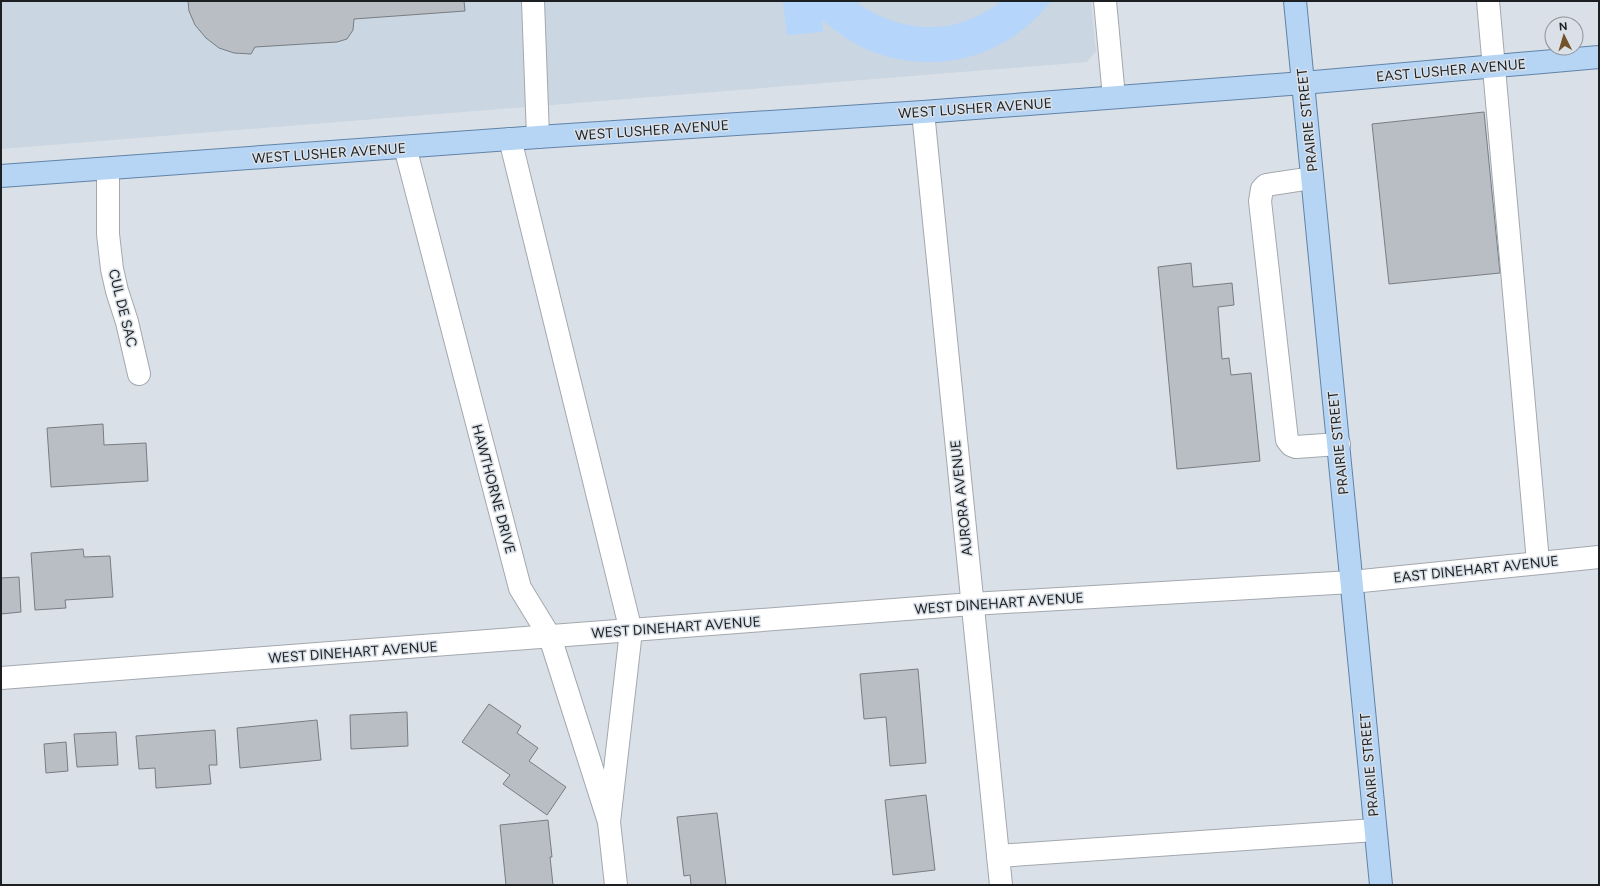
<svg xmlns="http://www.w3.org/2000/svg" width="1600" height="886" font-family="Figtree,sans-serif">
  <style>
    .built { fill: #cad6e2 }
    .green { fill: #b5d6fa }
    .building { fill: #b8bec4; stroke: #777d83 }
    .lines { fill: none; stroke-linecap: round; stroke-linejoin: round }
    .minor-casing { stroke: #a3a8ae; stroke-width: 24 }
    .major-casing { stroke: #6183a7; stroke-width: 24 }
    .minor { stroke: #fff; stroke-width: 22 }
    .major { stroke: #b6d5f5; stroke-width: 22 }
    .labels { text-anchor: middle; stroke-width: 3; stroke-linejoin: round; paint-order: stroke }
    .street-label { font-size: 14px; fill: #1d2022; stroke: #dae0e7 }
  </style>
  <rect width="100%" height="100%" fill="#dae0e7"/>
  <path class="built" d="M 1,1 L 1091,1 L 1096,51 L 1087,62 L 1,149 Z"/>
  <path class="green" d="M 783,1 L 855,1 C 885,24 929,35 965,21 C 974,18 982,14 990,9 C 994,7 999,2 1002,1 C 1009,0 1042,1 1051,1 C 1007,58 935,77 868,50 C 851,43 837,32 822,20 L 823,32 L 787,35 Z"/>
  <g class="building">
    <path d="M 188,1 L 464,1 L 465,11 L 354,19 L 353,30 L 347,39 L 337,42 L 255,47 L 251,54 L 234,53 L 219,48 L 206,38 L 195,25 L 189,11 Z"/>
    <path d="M 1484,112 L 1500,273 L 1389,284 L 1372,124 Z"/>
    <path d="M 1191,263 L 1193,287 L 1232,283 L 1234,305 L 1218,307 L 1222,359 L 1229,358 L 1231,375 L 1251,373 L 1260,461 L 1177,469 L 1158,267 Z"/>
    <path d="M 103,424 L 104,445 L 146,443 L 148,481 L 51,487 L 47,428 Z"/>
    <path d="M 83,549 L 84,557 L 110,556 L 113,597 L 65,600 L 66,608 L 35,610 L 31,553 Z"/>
    <path d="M 19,577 L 21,612 L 1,614 L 1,578 Z"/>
    <path d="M 918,669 L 926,763 L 890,766 L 886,717 L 864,719 L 860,674 Z"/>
    <path d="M 489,704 L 521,726 L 517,733 L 538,748 L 529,761 L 566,787 L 547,815 L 503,784 L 510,775 L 462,742 Z"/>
    <path d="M 407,712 L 408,746 L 351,749 L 350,715 Z"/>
    <path d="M 317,720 L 321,760 L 240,768 L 237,728 Z"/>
    <path d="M 215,730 L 217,765 L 209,765 L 211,784 L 156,788 L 155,768 L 139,769 L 136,736 Z"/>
    <path d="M 116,732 L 118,765 L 77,767 L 74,734 Z"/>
    <path d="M 66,742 L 68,771 L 46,773 L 44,744 Z"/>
    <path d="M 926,795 L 935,870 L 893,875 L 885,800 Z"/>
    <path d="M 717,813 L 726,885 L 691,885 L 690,875 L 684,876 L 677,817 Z"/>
    <path d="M 548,820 L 552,857 L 550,857 L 553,885 L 506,885 L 500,825 Z"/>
  </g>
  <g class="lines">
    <defs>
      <g id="minor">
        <path d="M 533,1 L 538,137"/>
        <path d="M 1105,1 L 1114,97"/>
        <path d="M 1488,1 L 1538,562"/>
        <path d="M 923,112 L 1001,885"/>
        <path d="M 405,147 L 520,588 L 550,637 L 609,822 L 631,631 L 510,139"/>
        <path d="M 108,169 L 108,234 L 112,269 L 117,291 L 127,322 L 139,374"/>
        <path d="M 1312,178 L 1266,185 L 1262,189 L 1260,201 L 1287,440 L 1291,445 L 1296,447 L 1339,444"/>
        <path d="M 1,678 L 972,604 L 1352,582 L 1599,557"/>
        <path d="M 609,822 L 616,885"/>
        <path d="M 998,856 L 1375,830"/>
      </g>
      <g id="major">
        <path d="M 1295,1 L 1381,885"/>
        <path d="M 1,176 L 538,137 L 923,112 L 1303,83 L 1599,57"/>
      </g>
    </defs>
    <use href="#minor" class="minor-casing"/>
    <use href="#major" class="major-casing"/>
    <use href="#minor" class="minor"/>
    <use href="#major" class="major"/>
  </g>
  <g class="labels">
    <g class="street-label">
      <text transform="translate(1451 70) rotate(-5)" y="5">EAST LUSHER AVENUE</text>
      <text transform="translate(975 108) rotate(-4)" y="5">WEST LUSHER AVENUE</text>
      <text transform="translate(1307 120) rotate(-96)" y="5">PRAIRIE STREET</text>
      <text transform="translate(652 130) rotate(-4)" y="5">WEST LUSHER AVENUE</text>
      <text transform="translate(329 153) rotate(-4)" y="5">WEST LUSHER AVENUE</text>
      <text transform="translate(123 308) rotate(76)" y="5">CUL DE SAC</text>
      <text transform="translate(1338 443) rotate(-96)" y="5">PRAIRIE STREET</text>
      <text transform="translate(494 489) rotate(75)" y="5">HAWTHORNE DRIVE</text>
      <text transform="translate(961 498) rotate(-96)" y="5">AURORA AVENUE</text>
      <text transform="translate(1476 569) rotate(-6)" y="5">EAST DINEHART AVENUE</text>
      <text transform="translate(999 603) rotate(-4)" y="5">WEST DINEHART AVENUE</text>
      <text transform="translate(676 627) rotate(-4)" y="5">WEST DINEHART AVENUE</text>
      <text transform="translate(353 652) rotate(-4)" y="5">WEST DINEHART AVENUE</text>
      <text transform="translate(1369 765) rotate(-95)" y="5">PRAIRIE STREET</text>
    </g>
  </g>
  <rect width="1600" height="886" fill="none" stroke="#1d2022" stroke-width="4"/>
  <g transform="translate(1564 36) rotate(355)"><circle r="19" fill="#dae0e7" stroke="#8e9398"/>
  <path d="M0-3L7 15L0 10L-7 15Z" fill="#74532a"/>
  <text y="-6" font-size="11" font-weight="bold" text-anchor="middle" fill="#1d2022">N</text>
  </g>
</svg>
